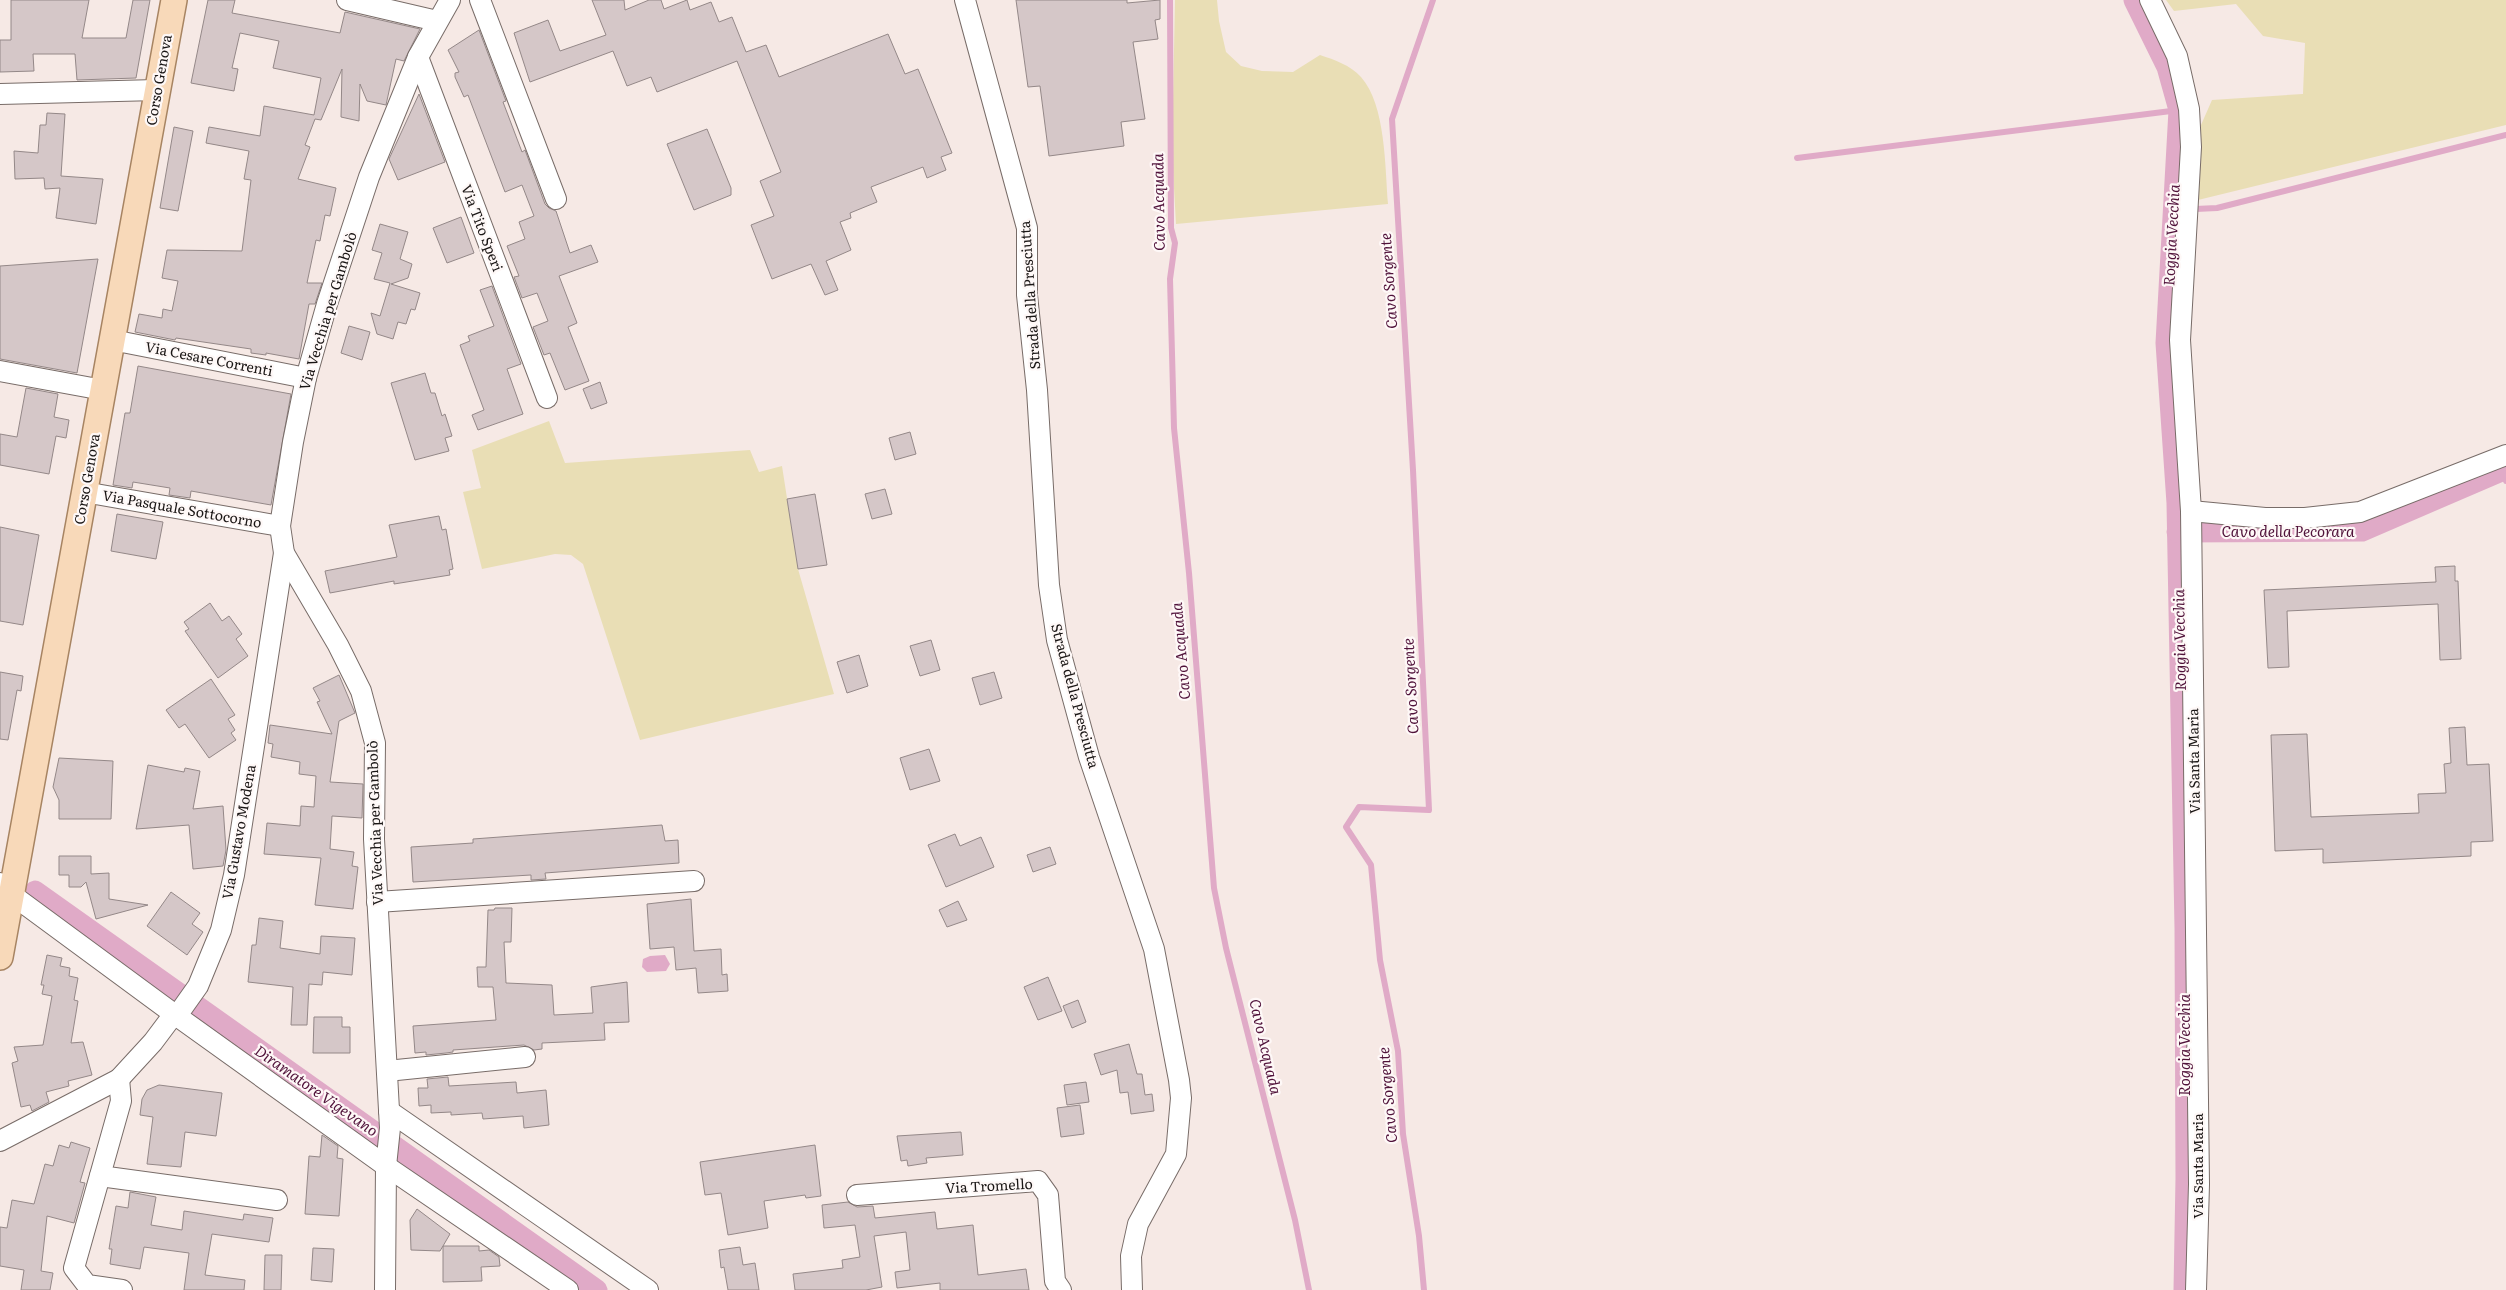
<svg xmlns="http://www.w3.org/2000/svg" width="2506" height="1290" font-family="Literata,serif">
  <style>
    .green { fill: #e9deb5 }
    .water { fill: #e0aac7 }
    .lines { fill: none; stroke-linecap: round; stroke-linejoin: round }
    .stream { stroke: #e0aac7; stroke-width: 6 }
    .canal { stroke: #e0aac7; stroke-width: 21 }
    .building { fill: #d5c7c8; stroke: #948888 }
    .minor-casing { stroke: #786c68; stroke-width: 22 }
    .major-casing { stroke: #a78462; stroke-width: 28 }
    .minor { stroke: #fff; stroke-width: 20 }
    .major { stroke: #f8d9b9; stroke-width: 25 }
    .labels { text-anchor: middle; stroke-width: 4.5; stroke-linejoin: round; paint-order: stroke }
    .street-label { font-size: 14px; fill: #1a1615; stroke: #fef8f7 }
    .water-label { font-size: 15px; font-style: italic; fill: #50123a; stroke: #fef8f7 }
  </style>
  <rect width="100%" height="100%" fill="#f6e9e5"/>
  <g class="green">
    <path d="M 1175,0 L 1217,0 L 1219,21 L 1226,52 L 1241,66 L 1262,71 L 1293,72 L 1320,55 C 1335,60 1350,65 1361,77 C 1386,105 1385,168 1388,204 L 1176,224 L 1172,152 Z"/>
    <path d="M 2166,0 L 2506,0 L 2506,125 L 2198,200 L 2201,125 L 2212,100 L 2303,94 L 2305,43 L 2263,36 L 2236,4 L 2174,11 Z"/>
    <path d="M 549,421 L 565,463 L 750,450 L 759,472 L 782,466 L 798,569 L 834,694 L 640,740 L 583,564 L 571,555 L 555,554 L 482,569 L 463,492 L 481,488 L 472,450 Z"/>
  </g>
  <path class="water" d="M 665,955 L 670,964 L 666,971 L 647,972 L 642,967 L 643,959 L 650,956 Z"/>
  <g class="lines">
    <g class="stream">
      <path d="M 1170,0 L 1171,228 L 1175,243 L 1170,279 L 1174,428 L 1189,573 L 1214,888 L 1226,948 L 1295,1220 L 1309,1290"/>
      <path d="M 1797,158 L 2179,110"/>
      <path d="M 2174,210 L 2217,208 L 2506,135"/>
      <path d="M 2503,470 L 2506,481"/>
      <path d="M 1424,1290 L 1419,1236 L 1403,1134 L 1398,1051 L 1380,960 L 1371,865 L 1346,827 L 1359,807 L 1429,810 L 1413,470 L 1392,119 L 1433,0"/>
    </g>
    <g class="canal">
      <path d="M 2134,0 L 2167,67 L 2179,110 L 2166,343 L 2177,503 L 2185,928 L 2186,1178 L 2184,1290"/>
      <path d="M 2177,532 L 2362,531 L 2506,469"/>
      <path d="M 35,891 L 597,1290"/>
    </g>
  </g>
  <g class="building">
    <path d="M 11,0 L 89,0 L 82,38 L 126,38 L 133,0 L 150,0 L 136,78 L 77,80 L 75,54 L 33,54 L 34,71 L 0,72 L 0,40 L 11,40 Z"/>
    <path d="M 208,0 L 235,0 L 232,13 L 340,33 L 345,12 L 420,29 L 404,61 L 396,59 L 386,105 L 367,101 L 360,84 L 359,121 L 341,117 L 342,69 L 321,120 L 315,119 L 305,145 L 310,147 L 298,179 L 336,188 L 330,216 L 325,215 L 320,241 L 316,240 L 307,283 L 322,283 L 315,304 L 309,304 L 299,359 L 266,353 L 266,355 L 251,353 L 251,349 L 176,338 L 175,340 L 135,332 L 139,314 L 162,318 L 163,309 L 172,311 L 178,281 L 162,278 L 167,250 L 242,251 L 251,180 L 244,179 L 249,151 L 206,143 L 209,127 L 260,136 L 264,106 L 314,115 L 321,78 L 273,68 L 279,41 L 240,33 L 232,68 L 238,69 L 234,91 L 191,83 Z"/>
    <path d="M 592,0 L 624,0 L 625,10 L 649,0 L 661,0 L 664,9 L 687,0 L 690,10 L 711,2 L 719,22 L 732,17 L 746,52 L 766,45 L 779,77 L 888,34 L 905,74 L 918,69 L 952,153 L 941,157 L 946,170 L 927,178 L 923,167 L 871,187 L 877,202 L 850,213 L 851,218 L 840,222 L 851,250 L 826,261 L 838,290 L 825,295 L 811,264 L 772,279 L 751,225 L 774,216 L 760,181 L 781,172 L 737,61 L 657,92 L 651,77 L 627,86 L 613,51 L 530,82 L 514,33 L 548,20 L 560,51 L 606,35 Z"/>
    <path d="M 1016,0 L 1127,0 L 1127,3 L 1160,0 L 1160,19 L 1155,20 L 1158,39 L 1133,42 L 1145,119 L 1121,122 L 1124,146 L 1049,156 L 1040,86 L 1028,87 Z"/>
    <path d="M 479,30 L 506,101 L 503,102 L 522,152 L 525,150 L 545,204 L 549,208 L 556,211 L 570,253 L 591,245 L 598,262 L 559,276 L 577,323 L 568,327 L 589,381 L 565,390 L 550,353 L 544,355 L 533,327 L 548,321 L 537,293 L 522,298 L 514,277 L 519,276 L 507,246 L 525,239 L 519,222 L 534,216 L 522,185 L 505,192 L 468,95 L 464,97 L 455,77 L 455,73 L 459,72 L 448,50 Z"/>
    <path d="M 419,94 L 445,162 L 398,180 L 389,159 Z"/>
    <path d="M 47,113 L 65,114 L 61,176 L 103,179 L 96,224 L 56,218 L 60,188 L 45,189 L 44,178 L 15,179 L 14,151 L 38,153 L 40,125 L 46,125 Z"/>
    <path d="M 174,127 L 193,131 L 178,211 L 160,208 Z"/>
    <path d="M 707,129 L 731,188 L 731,195 L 694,210 L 667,144 Z"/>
    <path d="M 461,217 L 474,253 L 447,263 L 433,228 Z"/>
    <path d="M 380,224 L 408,232 L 400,259 L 412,264 L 408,278 L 391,284 L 420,293 L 415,310 L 411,309 L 406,324 L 398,322 L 393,339 L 377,334 L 371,313 L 380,316 L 390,283 L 374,279 L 382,253 L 372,250 Z"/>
    <path d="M 98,259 L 77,373 L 0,359 L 0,266 Z"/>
    <path d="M 492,286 L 521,364 L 507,369 L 523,414 L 478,430 L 472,415 L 484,410 L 460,345 L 470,341 L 468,336 L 494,326 L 480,290 Z"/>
    <path d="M 349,326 L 370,332 L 362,360 L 341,353 Z"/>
    <path d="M 138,366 L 291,394 L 271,505 L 191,491 L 190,498 L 169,495 L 170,488 L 133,482 L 132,488 L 113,485 L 125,413 L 130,413 Z"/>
    <path d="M 425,373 L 431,393 L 435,393 L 442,416 L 445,414 L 452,436 L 445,438 L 449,451 L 415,460 L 391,383 Z"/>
    <path d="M 600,382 L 607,403 L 591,409 L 583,389 Z"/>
    <path d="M 26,388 L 58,394 L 54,417 L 69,420 L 66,438 L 56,436 L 49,474 L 0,465 L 0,434 L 17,437 Z"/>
    <path d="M 910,432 L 916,454 L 895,460 L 889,438 Z"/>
    <path d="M 885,489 L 892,514 L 872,519 L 865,494 Z"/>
    <path d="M 815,494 L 827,565 L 798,569 L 787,499 Z"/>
    <path d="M 117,514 L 163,522 L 156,559 L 111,551 Z"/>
    <path d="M 439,516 L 442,530 L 446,529 L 453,569 L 449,570 L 450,575 L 394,584 L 394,581 L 330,593 L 325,571 L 397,557 L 389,525 Z"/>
    <path d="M 0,527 L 39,535 L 23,625 L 0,621 Z"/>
    <path d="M 2455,566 L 2455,581 L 2458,581 L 2461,659 L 2440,660 L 2438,604 L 2287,611 L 2289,667 L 2268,668 L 2264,590 L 2436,582 L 2435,567 Z"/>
    <path d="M 210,603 L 222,621 L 229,616 L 242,634 L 236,639 L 248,656 L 218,678 L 185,631 L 189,629 L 184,622 Z"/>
    <path d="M 931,640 L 940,670 L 920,676 L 910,646 Z"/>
    <path d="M 859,655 L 868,686 L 847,693 L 837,662 Z"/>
    <path d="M 0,672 L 23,676 L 21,691 L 17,690 L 8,740 L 0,739 Z"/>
    <path d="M 994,672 L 1002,698 L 980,705 L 972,678 Z"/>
    <path d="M 339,675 L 355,713 L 339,721 L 330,782 L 363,784 L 362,818 L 332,816 L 330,849 L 354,852 L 352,866 L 358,867 L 353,909 L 315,905 L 321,858 L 264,854 L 267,823 L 300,826 L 301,806 L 314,807 L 316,776 L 299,774 L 300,762 L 271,757 L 273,744 L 268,743 L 270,725 L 332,734 L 317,702 L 320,701 L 313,688 Z"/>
    <path d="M 211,679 L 235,715 L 228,719 L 235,730 L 231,733 L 236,740 L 209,758 L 185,724 L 179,728 L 166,710 Z"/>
    <path d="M 2465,727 L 2467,765 L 2489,764 L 2493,841 L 2471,842 L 2471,856 L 2323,863 L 2323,849 L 2275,851 L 2271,735 L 2307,734 L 2311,817 L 2419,813 L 2418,794 L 2446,793 L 2444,764 L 2451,763 L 2449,728 Z"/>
    <path d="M 929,749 L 940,781 L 910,790 L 900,758 Z"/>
    <path d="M 59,758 L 113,761 L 111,819 L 59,819 L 59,800 L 53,787 Z"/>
    <path d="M 148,765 L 184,772 L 185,768 L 200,771 L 193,809 L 223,806 L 226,850 L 223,866 L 193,869 L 189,825 L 136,829 Z"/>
    <path d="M 662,825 L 665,841 L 678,840 L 679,863 L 545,873 L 546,879 L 531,880 L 531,875 L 413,882 L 411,847 L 473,843 L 473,839 Z"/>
    <path d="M 955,834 L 960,846 L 981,837 L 994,867 L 946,887 L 928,845 Z"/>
    <path d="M 1050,847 L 1056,864 L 1033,872 L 1027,855 Z"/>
    <path d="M 59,856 L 91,856 L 91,874 L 109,873 L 109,899 L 148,905 L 96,919 L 86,882 L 81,887 L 69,887 L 69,875 L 59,875 Z"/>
    <path d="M 171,892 L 200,913 L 192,924 L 203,932 L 187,955 L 147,926 Z"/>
    <path d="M 691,899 L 694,951 L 721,949 L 722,975 L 727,974 L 728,991 L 698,993 L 696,968 L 676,970 L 674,947 L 650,949 L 647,904 Z"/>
    <path d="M 958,901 L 967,920 L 947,927 L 939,910 Z"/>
    <path d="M 495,908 L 512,908 L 511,942 L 504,942 L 506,983 L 552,985 L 554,1015 L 593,1013 L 591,987 L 627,982 L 629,1022 L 604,1023 L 605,1040 L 542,1043 L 542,1049 L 534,1050 L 524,1045 L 453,1050 L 453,1052 L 446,1053 L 426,1055 L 426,1052 L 415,1053 L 413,1026 L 496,1020 L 493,987 L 478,987 L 477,967 L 486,967 L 488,910 L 494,910 Z"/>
    <path d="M 259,918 L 283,921 L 280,948 L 320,954 L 321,936 L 355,938 L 352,975 L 323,972 L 322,985 L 309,984 L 307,1025 L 291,1025 L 293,987 L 248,982 L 252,945 L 256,945 Z"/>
    <path d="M 47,955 L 62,958 L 60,966 L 70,968 L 69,976 L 78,978 L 74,1000 L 78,1001 L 71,1043 L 83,1042 L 92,1075 L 68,1081 L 69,1086 L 46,1092 L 49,1102 L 32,1111 L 30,1105 L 21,1107 L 12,1063 L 18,1061 L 14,1047 L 43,1045 L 52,996 L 42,994 L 44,985 L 41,985 Z"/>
    <path d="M 1048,977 L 1062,1011 L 1038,1020 L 1024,987 Z"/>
    <path d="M 1078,1000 L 1086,1022 L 1072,1028 L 1063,1006 Z"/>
    <path d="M 314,1017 L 342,1017 L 342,1027 L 350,1027 L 350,1053 L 313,1053 Z"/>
    <path d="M 1129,1044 L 1137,1074 L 1142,1074 L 1145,1095 L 1152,1094 L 1154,1111 L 1131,1114 L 1128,1092 L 1120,1093 L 1117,1070 L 1101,1075 L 1094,1054 Z"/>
    <path d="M 448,1077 L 449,1086 L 516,1082 L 517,1093 L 546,1090 L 549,1125 L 524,1128 L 523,1116 L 483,1119 L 482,1113 L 451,1115 L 451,1112 L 431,1113 L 431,1105 L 419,1106 L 418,1088 L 428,1088 L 427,1079 Z"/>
    <path d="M 1086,1082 L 1089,1102 L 1067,1105 L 1064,1085 Z"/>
    <path d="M 159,1085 L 222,1093 L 216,1136 L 185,1132 L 181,1167 L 147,1164 L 153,1117 L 140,1115 L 142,1099 L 147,1090 Z"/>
    <path d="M 1080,1105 L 1084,1134 L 1061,1137 L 1057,1108 Z"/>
    <path d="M 961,1132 L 963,1155 L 926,1158 L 927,1163 L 908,1166 L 907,1160 L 901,1161 L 897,1136 Z"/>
    <path d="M 322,1135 L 338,1146 L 337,1158 L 343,1159 L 339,1216 L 305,1214 L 309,1156 L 320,1157 Z"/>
    <path d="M 71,1142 L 90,1148 L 80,1182 L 85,1183 L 74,1223 L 47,1216 L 41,1271 L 53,1273 L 50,1290 L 21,1290 L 24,1270 L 0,1266 L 0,1227 L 7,1228 L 12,1200 L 34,1204 L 45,1164 L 53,1166 L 59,1145 L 69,1148 Z"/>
    <path d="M 815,1145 L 821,1196 L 806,1198 L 805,1195 L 764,1201 L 768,1228 L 728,1235 L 721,1193 L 705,1195 L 700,1162 Z"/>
    <path d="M 130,1192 L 156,1197 L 151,1225 L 182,1230 L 184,1211 L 243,1220 L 244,1214 L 273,1218 L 269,1242 L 212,1234 L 205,1275 L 245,1280 L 244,1290 L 184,1290 L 189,1253 L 144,1247 L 140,1269 L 110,1264 L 112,1249 L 109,1249 L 116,1206 L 128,1208 Z"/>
    <path d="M 848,1202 L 857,1207 L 873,1206 L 875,1218 L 935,1212 L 937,1229 L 973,1225 L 978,1275 L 1026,1269 L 1029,1290 L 940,1290 L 940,1283 L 897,1288 L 895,1272 L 910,1270 L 906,1232 L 874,1236 L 882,1287 L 866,1290 L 795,1290 L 793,1274 L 843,1268 L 842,1260 L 860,1257 L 855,1225 L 824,1228 L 822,1205 Z"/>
    <path d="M 417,1209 L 450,1234 L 443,1246 L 479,1246 L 479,1251 L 489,1250 L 499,1257 L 500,1266 L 481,1267 L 482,1281 L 443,1282 L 443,1246 L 440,1251 L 411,1250 L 410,1220 Z"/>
    <path d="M 740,1247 L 743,1265 L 755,1263 L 759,1290 L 728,1290 L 724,1267 L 721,1268 L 719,1250 Z"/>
    <path d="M 313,1248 L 334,1249 L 332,1282 L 311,1280 Z"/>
    <path d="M 265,1255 L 282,1255 L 281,1290 L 264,1290 Z"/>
  </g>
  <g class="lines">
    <defs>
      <g id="minor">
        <path d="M 347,0 L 437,21"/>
        <path d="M 480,0 L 556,199"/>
        <path d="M 965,0 L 1027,228 L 1027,295 L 1037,390 L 1049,585 L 1057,640 L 1089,757 L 1154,949 L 1179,1080 L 1181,1098 L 1176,1154 L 1138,1224 L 1131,1256 L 1132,1290"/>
        <path d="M 2150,0 L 2177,56 L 2189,109 L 2191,147 L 2180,340 L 2191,511 L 2199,1184 L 2196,1290"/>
        <path d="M 418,57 L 547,398"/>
        <path d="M 0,94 L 157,90"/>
        <path d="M 112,340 L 306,378"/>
        <path d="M 0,371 L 103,390"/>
        <path d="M 84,492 L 280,526"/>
        <path d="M 2191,511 L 2265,518 L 2305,518 L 2360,512 L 2506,455"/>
        <path d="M 0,883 L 11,894 L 174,1014 L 386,1166 L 568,1290"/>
        <path d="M 377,902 L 694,881"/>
        <path d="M 387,1071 L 525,1057"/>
        <path d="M 119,1079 L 121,1101 L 74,1268 L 87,1285 L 122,1290"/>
        <path d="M 389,1111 L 648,1290"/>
        <path d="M 0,1141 L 119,1079 L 153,1042 L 174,1014 L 181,1010 L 198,986 L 221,930 L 234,875 L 284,553"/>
        <path d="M 100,1176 L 277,1200"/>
        <path d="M 857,1195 L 1038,1181 L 1048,1195 L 1055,1281 L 1061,1290"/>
        <path d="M 385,1290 L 386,1166 L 390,1128 L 374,839 L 375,743 L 361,691 L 338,645 L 284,553 L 280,526 L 293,442 L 306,378 L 327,304 L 369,177 L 418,57 L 450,0"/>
      </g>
      <path id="major" d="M 0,957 L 174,0"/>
    </defs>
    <use href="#minor" class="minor-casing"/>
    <use href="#major" class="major-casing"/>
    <use href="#minor" class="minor"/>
    <use href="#major" class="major"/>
  </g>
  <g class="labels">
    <g class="street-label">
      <text transform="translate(159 80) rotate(-80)" y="5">Corso Genova</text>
      <text transform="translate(482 228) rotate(69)" y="5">Via Tito Speri</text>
      <text transform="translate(1030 295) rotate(-94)" y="5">Strada della Presciutta</text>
      <text transform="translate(328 311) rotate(-73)" y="5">Via Vecchia per Gambolò</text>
      <text transform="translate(209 359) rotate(11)" y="5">Via Cesare Correnti</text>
      <text transform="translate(87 479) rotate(-80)" y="5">Corso Genova</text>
      <text transform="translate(182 509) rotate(10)" y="5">Via Pasquale Sottocorno</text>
      <text transform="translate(1075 696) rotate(75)" y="5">Strada della Presciutta</text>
      <text transform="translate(2194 761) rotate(-91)" y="5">Via Santa Maria</text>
      <text transform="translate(375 823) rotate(-92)" y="5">Via Vecchia per Gambolò</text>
      <text transform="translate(239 832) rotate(-80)" y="5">Via Gustavo Modena</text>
      <text transform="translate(2198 1166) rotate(-90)" y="5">Via Santa Maria</text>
      <text transform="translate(989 1186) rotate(-3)" y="5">Via Tromello</text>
    </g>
    <g class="water-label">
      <text transform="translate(1159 202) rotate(-91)" y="5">Cavo Acquada</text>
      <text transform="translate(2172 235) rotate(-87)" y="5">Roggia Vecchia</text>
      <text transform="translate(1389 281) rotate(-94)" y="5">Cavo Sorgente</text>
      <text x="2288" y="537">Cavo della Pecorara</text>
      <text transform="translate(2180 640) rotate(-91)" y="5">Roggia Vecchia</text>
      <text transform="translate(1181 651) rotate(-95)" y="5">Cavo Acquada</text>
      <text transform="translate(1411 686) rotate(-93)" y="5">Cavo Sorgente</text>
      <text transform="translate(2185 1045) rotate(-90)" y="5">Roggia Vecchia</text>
      <text transform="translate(1265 1047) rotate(77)" y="5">Cavo Acquada</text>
      <text transform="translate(316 1091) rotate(35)" y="5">Diramatore Vigevano</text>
      <text transform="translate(1388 1095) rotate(-95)" y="5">Cavo Sorgente</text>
    </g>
  </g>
</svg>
